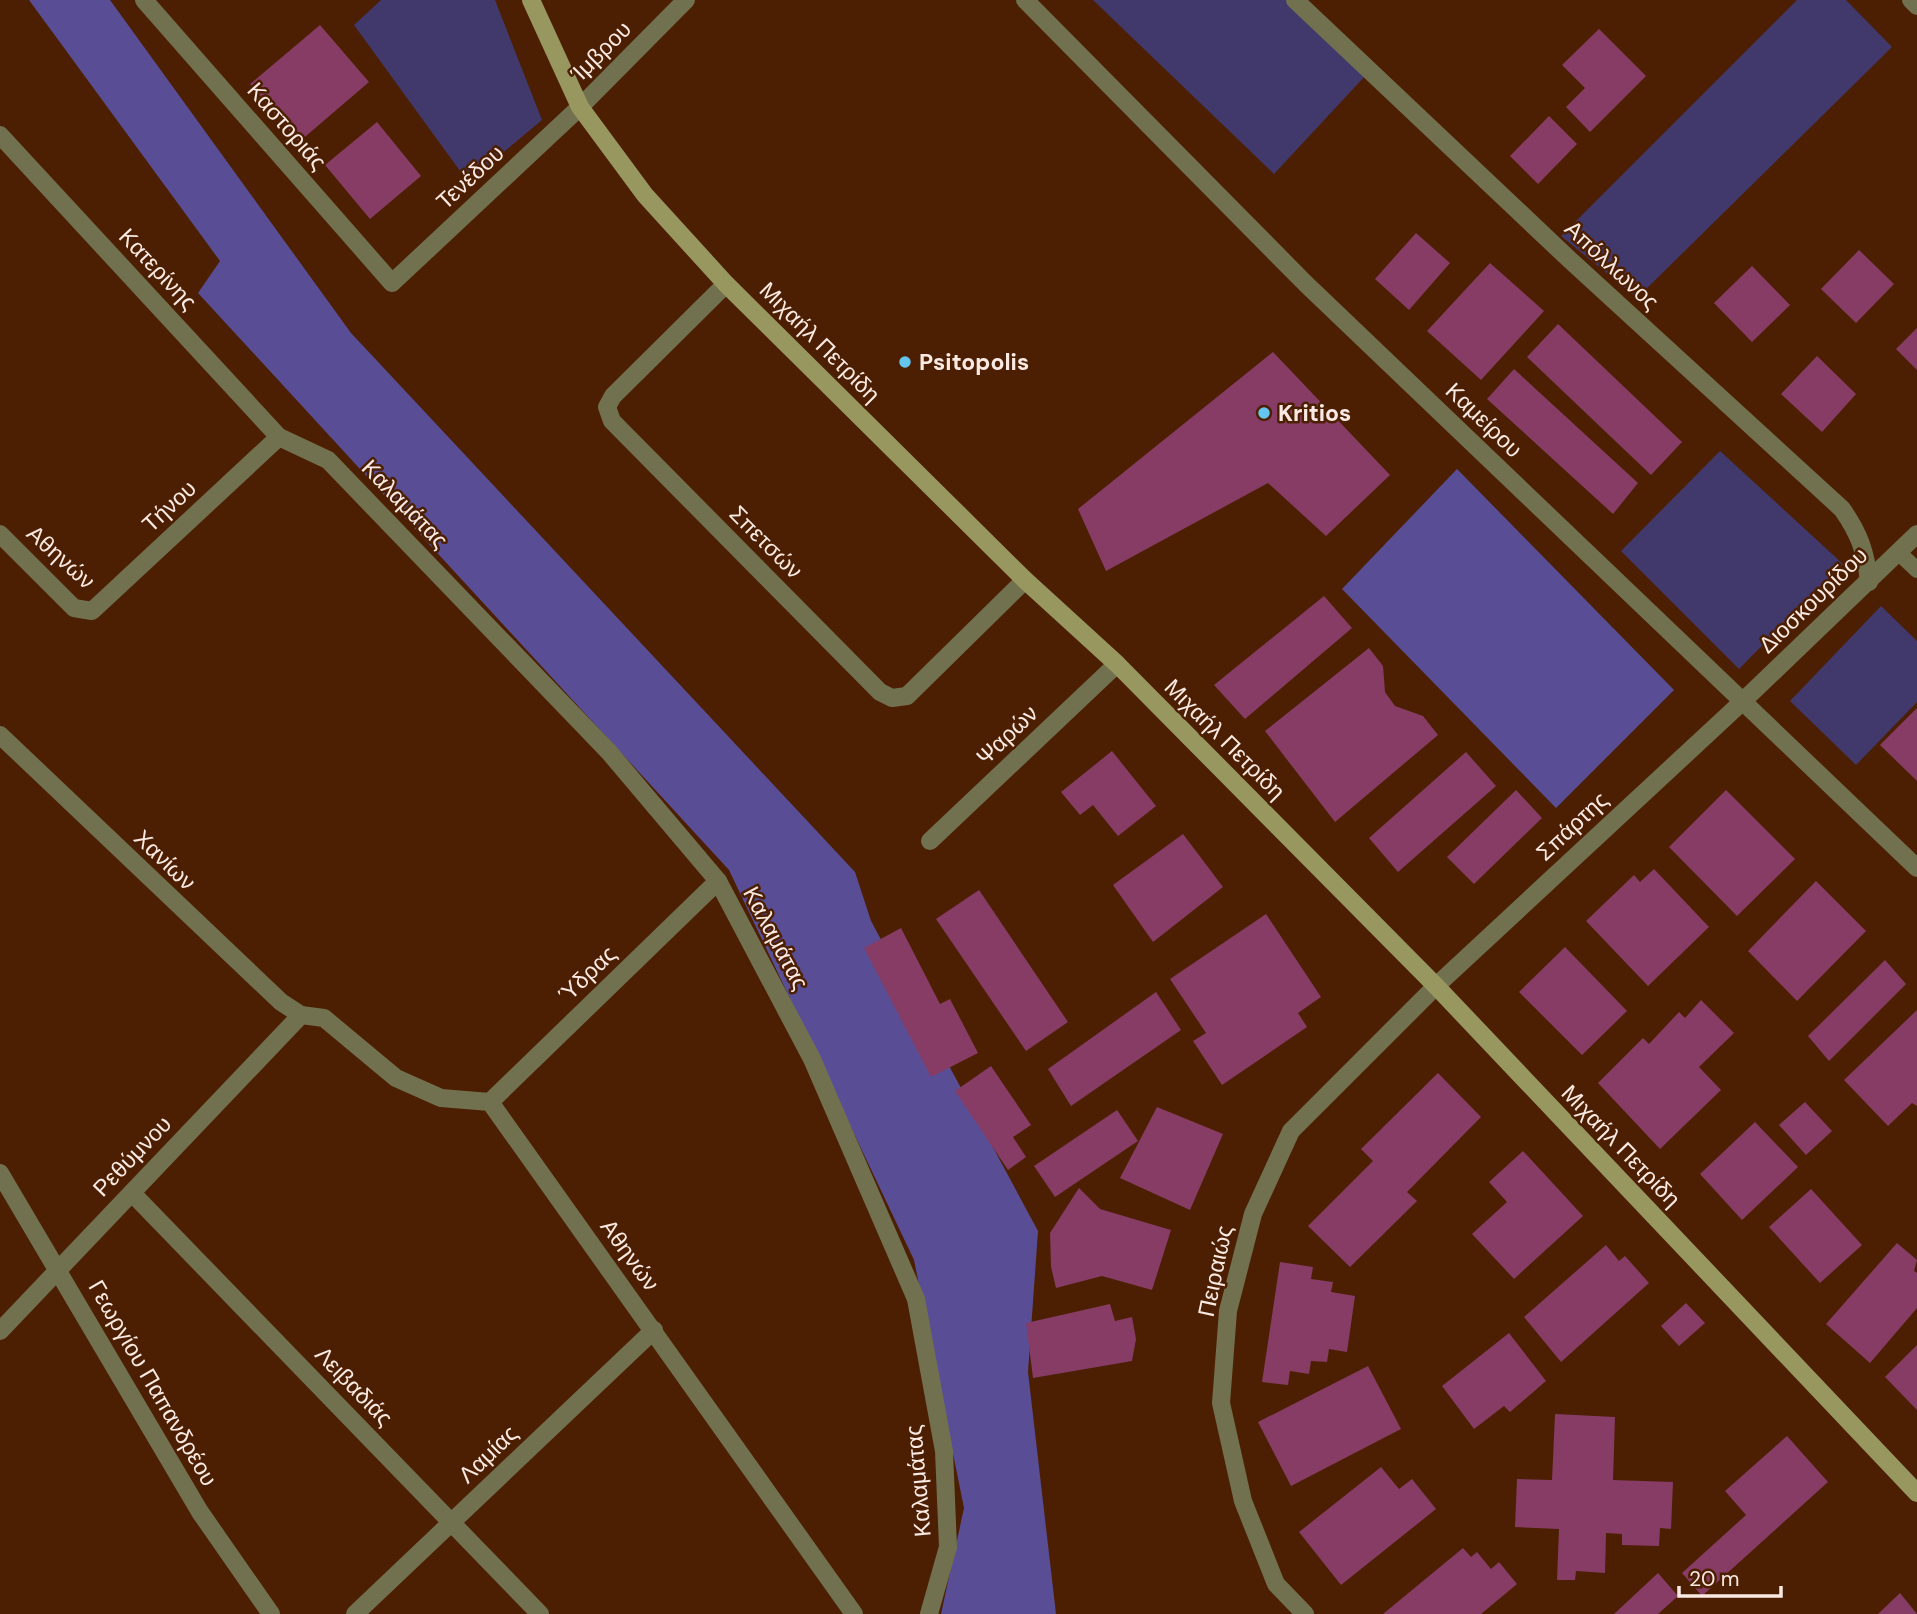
<svg xmlns="http://www.w3.org/2000/svg" width="1917" height="1614" font-family="'DM Sans',sans-serif">
  <style>
    .green { fill: #41396b }
    .forest { fill: #594e96 }
    .building { fill: #863c64 }
    .lines { fill: none; stroke-linecap: round; stroke-linejoin: round }
    .lane { stroke: #71714f; stroke-width: 16 }
    .street { stroke: #71714f; stroke-width: 18 }
    .secondary { stroke: #97975f; stroke-width: 18 }
    .poi-dot { fill: #64c5ee; stroke: #4c1f02; stroke-width: 2.5 }
    .labels { text-anchor: middle; stroke-width: 5; stroke-linejoin: round; paint-order: stroke }
    .street-label { font-size: 23px; fill: #faeae3; stroke: #4c1f02 }
    .poi-label { font-size: 23px; font-weight: bold; fill: #faeae3; stroke: #4c1f02; text-anchor: start }
  </style>
  <rect width="100%" height="100%" fill="#4c1f02"/>
  <g class="green">
    <path d="M 381,0 L 495,0 L 542,120 L 468,182 L 354,25 Z"/>
    <path d="M 1093,0 L 1289,0 L 1366,75 L 1274,174 Z"/>
    <path d="M 1797,0 L 1846,0 L 1892,47 L 1637,298 L 1561,236 Z"/>
    <path d="M 1720,451 L 1843,564 L 1739,669 L 1621,551 Z"/>
    <path d="M 1881,606 L 1917,641 L 1917,702 L 1856,765 L 1790,701 Z"/>
  </g>
  <g class="forest">
    <path d="M 29,0 L 110,0 L 351,333 L 855,872 L 871,921 L 1038,1231 L 1028,1372 L 1056,1614 L 941,1614 L 964,1508 L 914,1260 L 729,870 L 198,293 L 220,261 Z"/>
    <path d="M 1457,469 L 1674,690 L 1556,808 L 1342,589 Z"/>
  </g>
  <g class="building">
    <path d="M 320,25 L 369,82 L 299,142 L 250,84 Z"/>
    <path d="M 1599,29 L 1646,76 L 1590,132 L 1566,107 L 1585,88 L 1562,65 Z"/>
    <path d="M 1549,116 L 1577,144 L 1538,184 L 1510,156 Z"/>
    <path d="M 377,122 L 421,176 L 370,219 L 325,165 Z"/>
    <path d="M 1416,233 L 1450,263 L 1409,310 L 1375,279 Z"/>
    <path d="M 1859,250 L 1894,284 L 1856,323 L 1821,289 Z"/>
    <path d="M 1490,263 L 1544,311 L 1481,380 L 1427,331 Z"/>
    <path d="M 1752,266 L 1790,305 L 1752,342 L 1714,303 Z"/>
    <path d="M 1558,324 L 1682,442 L 1651,475 L 1527,357 Z"/>
    <path d="M 1917,328 L 1917,370 L 1896,349 Z"/>
    <path d="M 1273,352 L 1390,475 L 1326,536 L 1268,483 L 1106,571 L 1078,509 Z"/>
    <path d="M 1817,356 L 1856,394 L 1822,432 L 1781,394 Z"/>
    <path d="M 1514,369 L 1638,483 L 1613,514 L 1487,399 Z"/>
    <path d="M 1324,596 L 1352,628 L 1245,719 L 1214,685 Z"/>
    <path d="M 1369,648 L 1383,666 L 1385,692 L 1395,706 L 1423,716 L 1438,735 L 1335,822 L 1265,731 Z"/>
    <path d="M 1917,708 L 1917,781 L 1880,745 Z"/>
    <path d="M 1112,751 L 1156,806 L 1118,836 L 1093,805 L 1080,815 L 1061,792 Z"/>
    <path d="M 1466,752 L 1496,786 L 1398,872 L 1369,838 Z"/>
    <path d="M 1516,790 L 1542,818 L 1474,884 L 1447,857 Z"/>
    <path d="M 1726,790 L 1795,859 L 1737,916 L 1669,847 Z"/>
    <path d="M 1183,834 L 1223,887 L 1153,942 L 1113,885 Z"/>
    <path d="M 1654,869 L 1709,927 L 1648,986 L 1586,921 L 1634,875 L 1640,882 Z"/>
    <path d="M 1816,881 L 1866,931 L 1797,1001 L 1748,951 Z"/>
    <path d="M 979,890 L 1068,1022 L 1026,1051 L 936,919 Z"/>
    <path d="M 1266,914 L 1321,997 L 1298,1013 L 1307,1027 L 1222,1085 L 1193,1041 L 1206,1033 L 1170,979 Z"/>
    <path d="M 901,928 L 940,1004 L 950,999 L 978,1053 L 931,1077 L 864,948 Z"/>
    <path d="M 1565,947 L 1627,1011 L 1582,1055 L 1519,992 Z"/>
    <path d="M 1885,960 L 1906,984 L 1829,1061 L 1808,1036 Z"/>
    <path d="M 1156,992 L 1181,1030 L 1071,1106 L 1048,1069 Z"/>
    <path d="M 1701,1000 L 1734,1033 L 1699,1067 L 1721,1090 L 1660,1149 L 1598,1083 L 1643,1038 L 1649,1044 L 1679,1012 L 1685,1018 Z"/>
    <path d="M 1917,1010 L 1917,1106 L 1912,1103 L 1888,1126 L 1844,1080 Z"/>
    <path d="M 991,1066 L 1031,1125 L 1013,1137 L 1026,1157 L 1008,1170 L 955,1091 Z"/>
    <path d="M 1438,1073 L 1481,1117 L 1407,1192 L 1417,1201 L 1350,1267 L 1308,1226 L 1373,1161 L 1361,1149 Z"/>
    <path d="M 1805,1102 L 1832,1131 L 1806,1155 L 1779,1125 Z"/>
    <path d="M 1157,1107 L 1223,1134 L 1190,1210 L 1120,1178 Z"/>
    <path d="M 1117,1110 L 1138,1141 L 1055,1197 L 1034,1166 Z"/>
    <path d="M 1755,1122 L 1798,1167 L 1742,1220 L 1700,1174 Z"/>
    <path d="M 1523,1151 L 1583,1216 L 1514,1279 L 1472,1234 L 1507,1202 L 1489,1182 Z"/>
    <path d="M 1079,1188 L 1100,1209 L 1171,1230 L 1152,1290 L 1102,1276 L 1056,1288 L 1051,1267 L 1050,1233 Z"/>
    <path d="M 1811,1189 L 1862,1245 L 1820,1283 L 1769,1227 Z"/>
    <path d="M 1897,1243 L 1917,1260 L 1914,1271 L 1917,1273 L 1917,1308 L 1870,1363 L 1826,1324 Z"/>
    <path d="M 1606,1245 L 1619,1261 L 1625,1256 L 1649,1283 L 1561,1362 L 1524,1317 Z"/>
    <path d="M 1280,1262 L 1313,1267 L 1311,1279 L 1333,1282 L 1331,1292 L 1355,1296 L 1347,1352 L 1329,1349 L 1327,1362 L 1311,1361 L 1309,1374 L 1290,1371 L 1288,1385 L 1262,1382 Z"/>
    <path d="M 1686,1303 L 1705,1323 L 1679,1346 L 1661,1326 Z"/>
    <path d="M 1110,1304 L 1115,1321 L 1132,1317 L 1136,1339 L 1132,1361 L 1033,1378 L 1026,1323 Z"/>
    <path d="M 1509,1333 L 1546,1381 L 1510,1412 L 1504,1406 L 1474,1429 L 1442,1386 Z"/>
    <path d="M 1917,1345 L 1917,1410 L 1885,1377 Z"/>
    <path d="M 1368,1366 L 1401,1429 L 1291,1486 L 1258,1422 Z"/>
    <path d="M 1555,1414 L 1615,1417 L 1613,1480 L 1673,1482 L 1671,1529 L 1660,1528 L 1659,1546 L 1622,1545 L 1622,1534 L 1606,1533 L 1605,1573 L 1576,1571 L 1575,1580 L 1557,1580 L 1559,1529 L 1515,1527 L 1517,1479 L 1552,1480 Z"/>
    <path d="M 1787,1436 L 1828,1482 L 1702,1596 L 1682,1573 L 1746,1515 L 1725,1491 Z"/>
    <path d="M 1381,1467 L 1399,1489 L 1412,1479 L 1436,1509 L 1341,1585 L 1299,1532 Z"/>
    <path d="M 1463,1548 L 1471,1557 L 1477,1552 L 1491,1569 L 1499,1562 L 1517,1584 L 1481,1614 L 1383,1614 Z"/>
    <path d="M 1658,1573 L 1678,1596 L 1658,1614 L 1614,1614 Z"/>
    <path d="M 1900,1593 L 1917,1614 L 1878,1614 Z"/>
  </g>
  <g class="lines">
    <path class="lane" d="M 1898,552 L 1917,570"/>
    <g class="street">
      <path d="M 144,0 L 392,283 L 580,107 L 686,0"/>
      <path d="M 1025,0 L 1306,284 L 1917,868"/>
      <path d="M 1295,0 L 1570,260 L 1842,509 C 1859,533 1866,552 1869,582"/>
      <path d="M 1911,0 L 1917,6"/>
      <path d="M 0,135 L 279,437 L 328,460 L 609,752 L 718,881 L 812,1059 L 916,1299 L 944,1451 L 948,1547 L 929,1614"/>
      <path d="M 726,284 L 613,396 L 607,407 L 612,421 L 880,692 L 892,698 L 907,696 L 1025,580"/>
      <path d="M 0,534 L 74,608 L 92,611 L 279,437"/>
      <path d="M 0,735 L 281,1002 L 301,1015 L 324,1018 L 396,1078 L 441,1098 L 490,1102 L 854,1614"/>
      <path d="M 930,841 L 1117,664"/>
      <path d="M 490,1102 L 718,881"/>
      <path d="M 0,1173 L 200,1512 L 271,1614"/>
      <path d="M 132,1193 L 540,1614"/>
      <path d="M 0,1331 L 301,1015"/>
      <path d="M 355,1614 L 654,1330"/>
      <path d="M 1305,1614 L 1276,1584 L 1243,1501 L 1221,1403 L 1228,1311 L 1253,1214 L 1291,1131 L 1436,986 L 1742,702 L 1917,534"/>
    </g>
    <path class="secondary" d="M 531,0 L 580,107 L 645,195 L 726,284 L 1025,580 L 1117,664 L 1436,986 L 1917,1493"/>
  </g>
  <g class="poi-dot">
    <circle cx="905" cy="362" r="7"/>
    <circle cx="1264" cy="413" r="7"/>
  </g>
  <g class="labels">
    <g class="street-label">
      <text transform="translate(601 51) rotate(-45)" y="8">Ίμβρου</text>
      <text transform="translate(287 126) rotate(49)" y="8">Καστοριάς</text>
      <text transform="translate(470 177) rotate(-43)" y="8">Τενέδου</text>
      <text transform="translate(1612 265) rotate(43)" y="8">Απόλλωνος</text>
      <text transform="translate(158 269) rotate(47)" y="8">Κατερίνης</text>
      <text transform="translate(820 342) rotate(45)" y="8">Μιχαήλ Πετρίδη</text>
      <text transform="translate(1484 420) rotate(44)" y="8">Καμείρου</text>
      <text transform="translate(405 504) rotate(46)" y="8">Καλαμάτας</text>
      <text transform="translate(169 506) rotate(-43)" y="8">Τήνου</text>
      <text transform="translate(766 542) rotate(45)" y="8">Σπετσών</text>
      <text transform="translate(61 557) rotate(42)" y="8">Αθηνών</text>
      <text transform="translate(1813 600) rotate(-44)" y="8">Διοσκουρίδου</text>
      <text transform="translate(1007 735) rotate(-44)" y="8">Ψαρών</text>
      <text transform="translate(1225 739) rotate(45)" y="8">Μιχαήλ Πετρίδη</text>
      <text transform="translate(1572 826) rotate(-43)" y="8">Σπάρτης</text>
      <text transform="translate(165 860) rotate(44)" y="8">Χανίων</text>
      <text transform="translate(776 938) rotate(62)" y="8">Καλαμάτας</text>
      <text transform="translate(587 974) rotate(-44)" y="8">Ύδρας</text>
      <text transform="translate(1621 1146) rotate(46)" y="8">Μιχαήλ Πετρίδη</text>
      <text transform="translate(132 1156) rotate(-46)" y="8">Ρεθύμνου</text>
      <text transform="translate(630 1255) rotate(54)" y="8">Αθηνών</text>
      <text transform="translate(1215 1271) rotate(-78)" y="8">Πειραιώς</text>
      <text transform="translate(153 1383) rotate(60)" y="8">Γεωργίου Παπανδρέου</text>
      <text transform="translate(354 1386) rotate(46)" y="8">Λειβαδιάς</text>
      <text transform="translate(488 1454) rotate(-44)" y="8">Λαμίας</text>
      <text transform="translate(918 1481) rotate(-95)" y="8">Καλαμάτας</text>
    </g>
    <g class="poi-label">
      <text x="919" y="370">Psitopolis</text>
      <text x="1278" y="421">Kritios</text>
    </g>
  </g>
  <path d="M1679 1586v10h102v-10" fill="none" stroke="#faeae3" stroke-width="3.5"/>
  <text x="1689" y="1586" font-size="21" fill="#faeae3" stroke="#4c1f02" stroke-width="5" paint-order="stroke">20 m</text>
</svg>
